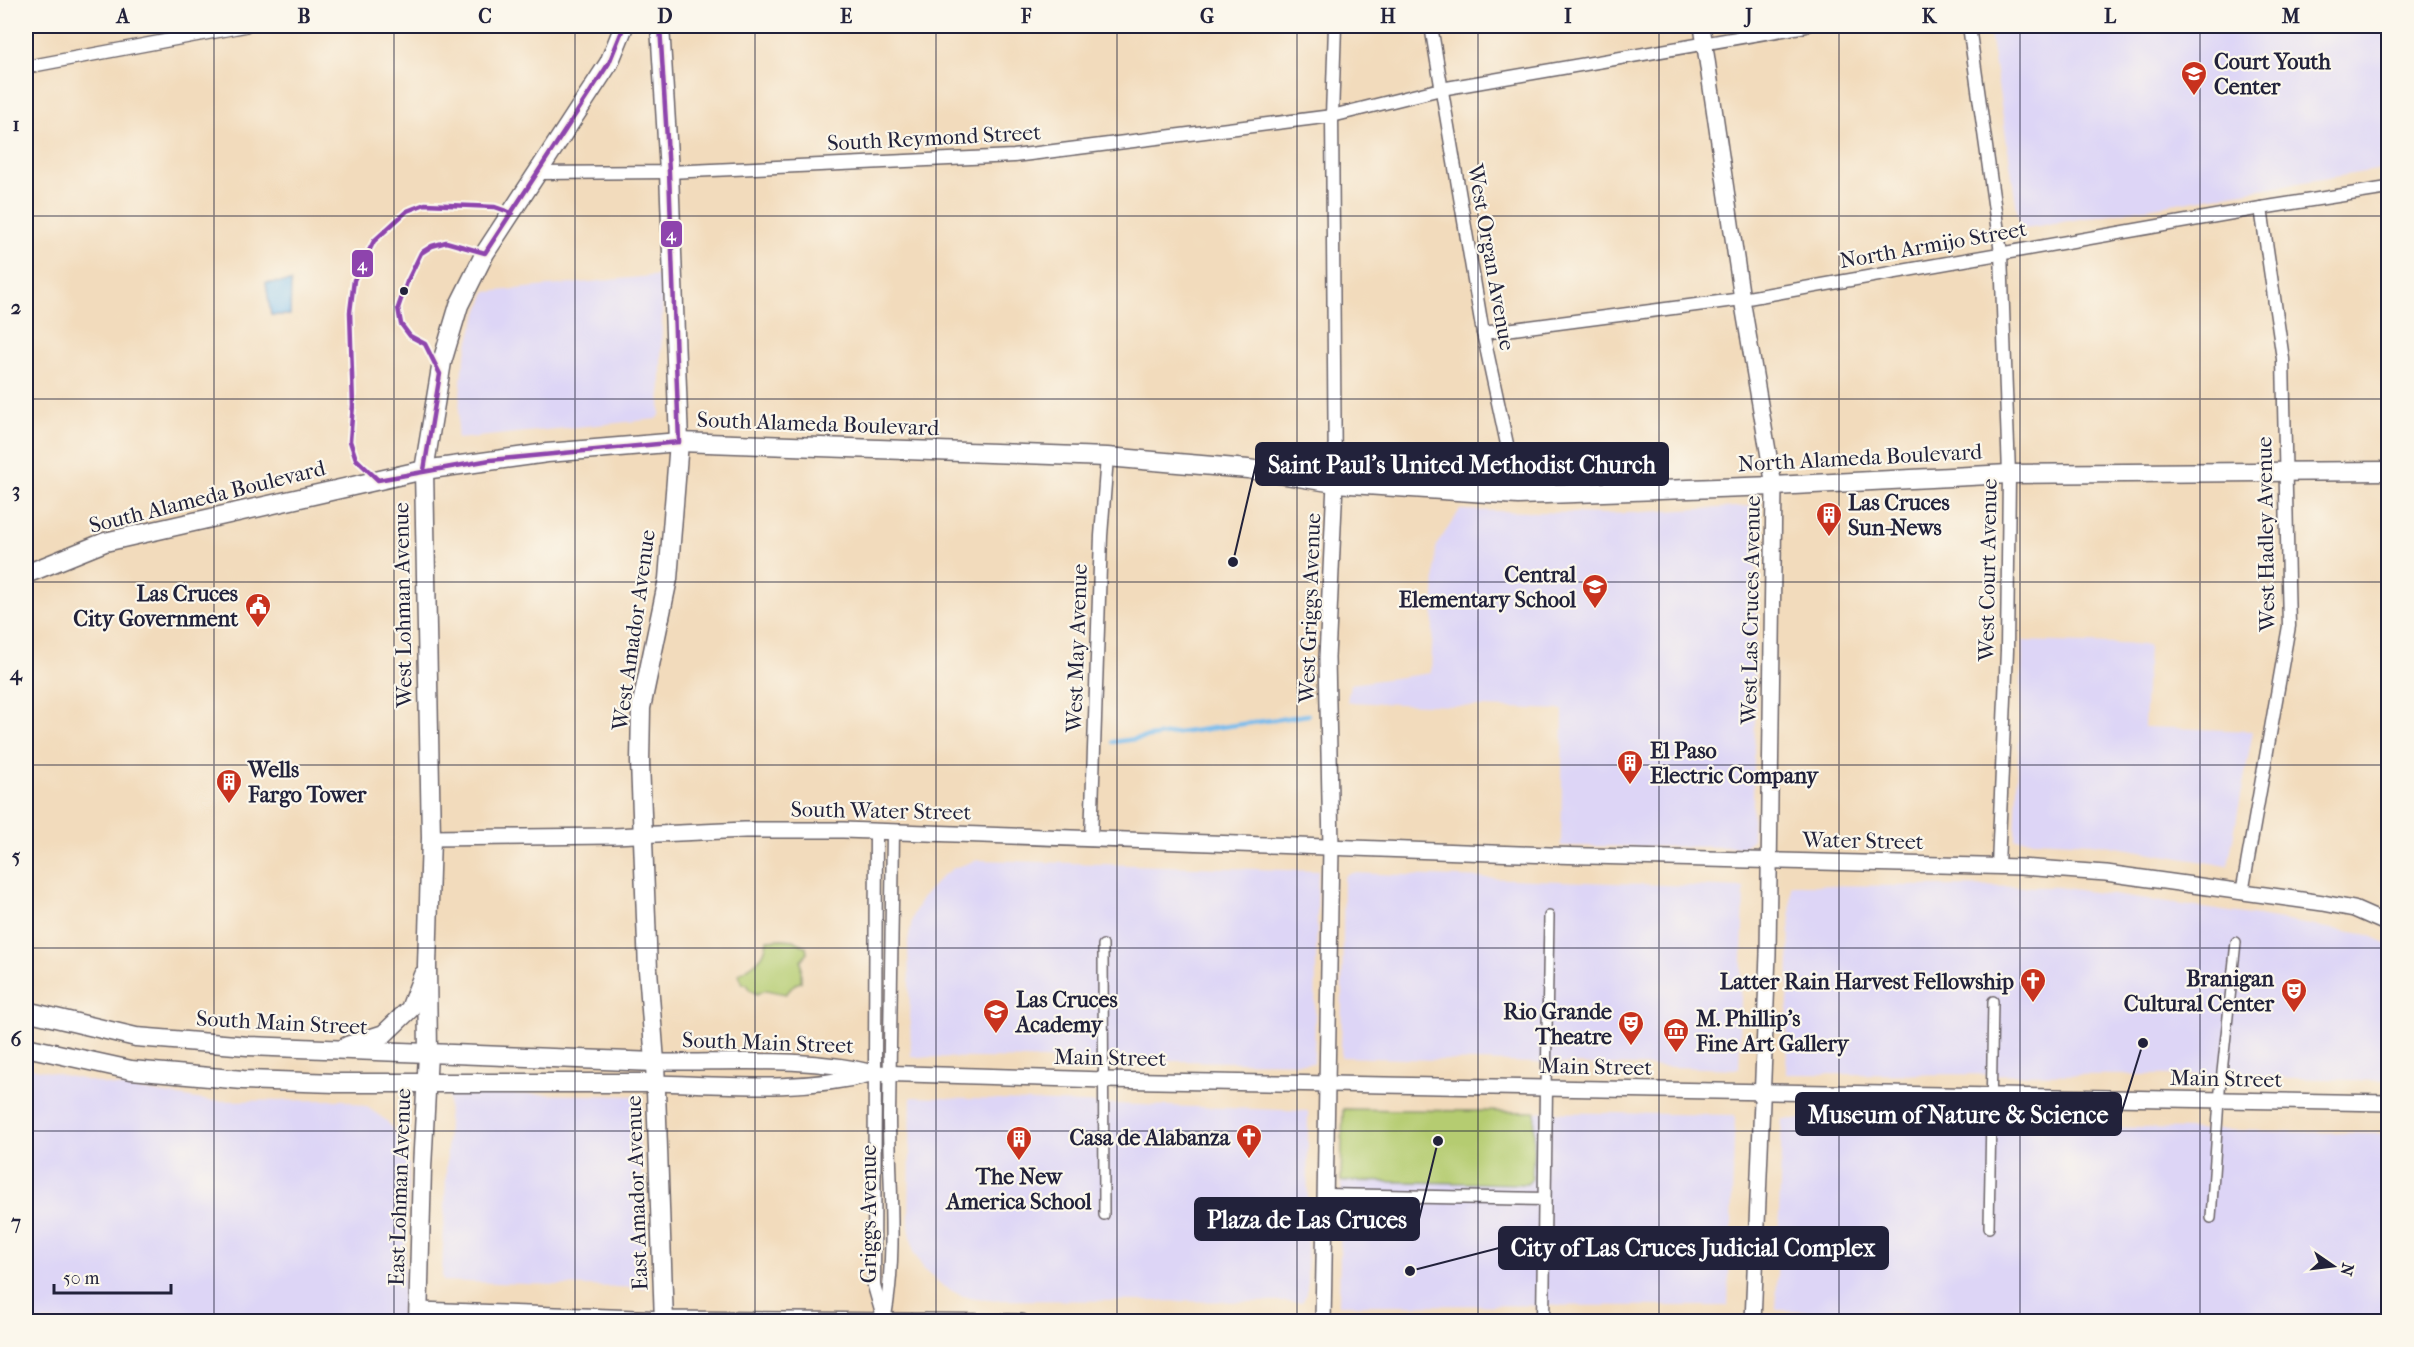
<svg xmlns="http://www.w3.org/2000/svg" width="2414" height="1347" font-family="'IM FELL French Canon',serif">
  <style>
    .built { fill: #ddd5f6 }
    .green { fill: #b5cc71; stroke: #6c7756; stroke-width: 1.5 }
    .water { fill: #76bbed; stroke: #4c6e94; stroke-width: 1.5 }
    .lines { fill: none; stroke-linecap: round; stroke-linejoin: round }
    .stream { stroke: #76bbed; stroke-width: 4.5 }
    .pedestrian-casing { stroke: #6b6368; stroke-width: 12 }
    .minor-casing { stroke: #6b6368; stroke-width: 15 }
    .tertiary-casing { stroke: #6b6368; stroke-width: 18 }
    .secondary-casing { stroke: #6b6368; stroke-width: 21 }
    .pedestrian { stroke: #fff; stroke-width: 9 }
    .minor { stroke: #fff; stroke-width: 12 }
    .tertiary { stroke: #fff; stroke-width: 15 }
    .secondary { stroke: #fff; stroke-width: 18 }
    .bus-1-casing { stroke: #fbf7ec; stroke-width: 9 }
    .bus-1 { stroke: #8e44ad; stroke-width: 4.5 }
    .grid { fill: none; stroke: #22223b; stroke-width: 1.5; stroke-opacity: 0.55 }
    .bus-dot { fill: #22223b; stroke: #fbf7ec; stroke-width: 2 }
    .labels { text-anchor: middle; stroke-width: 4.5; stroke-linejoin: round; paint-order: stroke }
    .poi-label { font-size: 22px; font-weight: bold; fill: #22223b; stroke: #fbf7ec; text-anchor: start }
    .street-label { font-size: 22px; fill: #22223b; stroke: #fbf7ec }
    .leader { fill: none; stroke: #22223b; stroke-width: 2 }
    .callout-dot { fill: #22223b; stroke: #fbf7ec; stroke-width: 2 }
    .callout { fill: #22223b; stroke: #22223b; stroke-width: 2 }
    .callout-label { font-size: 24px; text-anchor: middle; font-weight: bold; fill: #fff }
    .line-badge { stroke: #fbf7ec; stroke-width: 2 }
    .badge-label { font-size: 16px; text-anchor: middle; font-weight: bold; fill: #fff }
    .neatline { fill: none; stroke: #22223b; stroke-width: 2 }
    .grid-label { font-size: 20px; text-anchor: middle; font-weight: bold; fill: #22223b }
  </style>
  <rect width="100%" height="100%" fill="#fbf7ec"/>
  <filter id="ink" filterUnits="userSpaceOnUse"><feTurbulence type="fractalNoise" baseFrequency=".0167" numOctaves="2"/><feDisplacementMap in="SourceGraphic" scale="12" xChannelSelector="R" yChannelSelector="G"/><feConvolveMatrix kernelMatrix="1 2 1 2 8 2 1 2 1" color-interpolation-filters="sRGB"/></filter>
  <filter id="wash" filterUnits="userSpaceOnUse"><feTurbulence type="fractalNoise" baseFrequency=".008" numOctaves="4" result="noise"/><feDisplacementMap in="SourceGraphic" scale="24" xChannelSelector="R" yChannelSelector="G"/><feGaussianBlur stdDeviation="1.35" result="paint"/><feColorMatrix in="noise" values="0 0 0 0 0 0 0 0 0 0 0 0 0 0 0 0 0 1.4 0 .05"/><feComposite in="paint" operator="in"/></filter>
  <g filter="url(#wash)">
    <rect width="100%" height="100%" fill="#f2dbbc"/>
    <g class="built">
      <path d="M 1989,26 L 2388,26 L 2388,168 L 2020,229 Z"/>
      <path d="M 663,275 L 660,415 L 657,419 L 457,439 L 462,370 L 472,329 L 486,292 Z"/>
      <path d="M 1756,506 L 1755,719 L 1752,840 L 1743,847 L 1561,846 L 1563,710 L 1347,702 L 1350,684 L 1431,673 L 1436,546 L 1460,510 L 1607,514 Z"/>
      <path d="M 2023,641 L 2148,645 L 2144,727 L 2253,731 L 2228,866 L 2093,843 L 2015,839 Z"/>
      <path d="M 978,860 L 1318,871 L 1314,1063 L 911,1057 L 908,942 L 913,915 L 922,898 L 942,876 L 954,868 Z"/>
      <path d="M 1353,873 L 1744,888 L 1739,1069 L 1341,1057 L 1344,879 L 1347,874 Z"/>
      <path d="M 1791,885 L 2057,887 L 2258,916 L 2369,935 L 2388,944 L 2388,1081 L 2212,1075 L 1786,1074 Z"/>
      <path d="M 26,1067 L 104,1084 L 209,1101 L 343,1100 L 367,1107 L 387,1121 L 401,1142 L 409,1166 L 402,1321 L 26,1321 Z"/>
      <path d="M 453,1093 L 636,1096 L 643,1198 L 645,1288 L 443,1281 L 442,1278 L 449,1098 Z"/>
      <path d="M 911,1097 L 1308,1111 L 1307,1294 L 1302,1302 L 990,1300 L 962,1296 L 943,1286 L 925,1271 L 914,1253 L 909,1226 Z"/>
      <path d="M 1343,1109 L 1735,1115 L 1728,1306 L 1339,1305 Z"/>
      <path d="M 1782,1119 L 2388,1134 L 2388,1321 L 2261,1321 L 1776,1310 Z"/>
    </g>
    <g class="green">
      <path d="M 782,939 L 794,940 L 806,947 L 807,953 L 801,960 L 801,982 L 795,984 L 786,994 L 766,990 L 757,994 L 750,990 L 747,984 L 742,984 L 739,974 C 752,964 765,961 767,940 Z"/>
      <path d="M 1343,1109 L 1535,1112 L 1532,1179 L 1527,1184 L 1341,1181 Z"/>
    </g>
    <path class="water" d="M 291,282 L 290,315 L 271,315 L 266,283 Z"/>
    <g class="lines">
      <path class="stream" d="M 1113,742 L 1308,715"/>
    </g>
  </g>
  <g filter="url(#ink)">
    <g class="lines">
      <defs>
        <g id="pedestrian">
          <path d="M 1103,945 L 1104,1215"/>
          <path d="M 1546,1088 L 1549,916"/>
          <path d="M 2211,1218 L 2219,1100 L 2236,942"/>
          <path d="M 1989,1228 L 1993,1001"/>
        </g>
        <g id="minor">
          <path d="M 1335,26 L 1332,116 L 1335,483"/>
          <path d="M 1431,26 L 1483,333 L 1518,495"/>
          <path d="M 1969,26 L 2001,253 L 2009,474 L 2007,650 L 1998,866"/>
          <path d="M 26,67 L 245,26"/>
          <path d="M 536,173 L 669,172 L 1014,156 L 1332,116 L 1441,89 L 1806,26"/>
          <path d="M 1483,333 L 1742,299 L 2261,208 L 2388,188"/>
          <path d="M 876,831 L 874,1286 L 884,1321"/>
          <path d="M 1091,840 L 1101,536 L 1107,457"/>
          <path d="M 2242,893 L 2289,626 L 2283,359 L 2261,208"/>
          <path d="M 1325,1195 L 1544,1199"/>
          <path d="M 885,1316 C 897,1250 889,1183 889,1116 C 890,1021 892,926 893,832"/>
          <path d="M 1543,1322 L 1546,1088"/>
        </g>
        <g id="tertiary">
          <path d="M 1702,26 L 1742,299 L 1774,486 L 1768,954 L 1753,1322"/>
          <path d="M 431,838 L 614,836 L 745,830 L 843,830 L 1550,855 L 2020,867 L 2106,873 L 2323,903 L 2354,909 L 2388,924"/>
          <path d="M 655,1062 C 727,1063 804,1056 874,1073 L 1104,1080 L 2388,1103"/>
          <path d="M 656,1083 C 728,1085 801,1092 871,1074"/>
          <path d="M 419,1310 L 664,1319 L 1022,1322"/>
          <path d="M 1323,1322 L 1331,847 L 1327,658 L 1335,483"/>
        </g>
        <g id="secondary">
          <path d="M 660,26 L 669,172 L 679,442 L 668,579 L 641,708 L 640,762 L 648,970 L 655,1062 L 664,1322"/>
          <path d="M 26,574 L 105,542 L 424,470 L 547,453 L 679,442 L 1107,457 L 1248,469 L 1335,483 L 1518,495 L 1774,486 L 2009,474 L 2388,471"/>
          <path d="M 26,1011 L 136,1037 L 248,1046 L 655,1062"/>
          <path d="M 347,1046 L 384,1034 L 410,1009 L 423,975"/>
          <path d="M 26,1047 L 131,1070 L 243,1080 L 336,1083 L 656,1083"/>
          <path d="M 418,1322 L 422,1168 L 428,1054 L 427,965 L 431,838 L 424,470 L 442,362 L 459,305 L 485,253 L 609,63 L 624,26"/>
        </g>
      </defs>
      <use href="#pedestrian" class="pedestrian-casing"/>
      <use href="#minor" class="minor-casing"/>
      <use href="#tertiary" class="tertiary-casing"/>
      <use href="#secondary" class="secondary-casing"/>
      <use href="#pedestrian" class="pedestrian"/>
      <use href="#minor" class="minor"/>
      <use href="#tertiary" class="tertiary"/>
      <use href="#secondary" class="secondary"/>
      <defs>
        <g id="bus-1">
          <path d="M 660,26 L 669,172 L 679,442"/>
          <path d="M 512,213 L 495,207 L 425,204 L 407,211 L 374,241 L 354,280 L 350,312 L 353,405 L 350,441 L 356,459 L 378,480 L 490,460 L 679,442"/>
          <path d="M 424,470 L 440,374 L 425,344 L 410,336 L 401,324 L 398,308 L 407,282 L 421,253 L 432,246 L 446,242 L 485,253 L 609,63 L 624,26"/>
        </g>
      </defs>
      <use href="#bus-1" class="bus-1-casing"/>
      <use href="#bus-1" class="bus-1"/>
    </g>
  </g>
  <path class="grid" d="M 214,26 L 214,1322M 394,26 L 394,1322M 575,26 L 575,1322M 755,26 L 755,1322M 936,26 L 936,1322M 1117,26 L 1117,1322M 1297,26 L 1297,1322M 1478,26 L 1478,1322M 1659,26 L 1659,1322M 1839,26 L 1839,1322M 2020,26 L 2020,1322M 2200,26 L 2200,1322M 26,216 L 2388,216M 26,399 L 2388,399M 26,582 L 2388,582M 26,765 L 2388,765M 26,948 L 2388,948M 26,1131 L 2388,1131"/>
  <defs>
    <symbol id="school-pin" viewBox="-11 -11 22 30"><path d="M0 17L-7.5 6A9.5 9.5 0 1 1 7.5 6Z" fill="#c8321e" stroke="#fbf7ec"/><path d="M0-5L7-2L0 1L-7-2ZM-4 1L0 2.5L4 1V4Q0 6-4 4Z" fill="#fff"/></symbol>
    <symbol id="building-pin" viewBox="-11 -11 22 30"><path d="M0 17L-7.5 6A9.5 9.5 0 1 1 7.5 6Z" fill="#c8321e" stroke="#fbf7ec"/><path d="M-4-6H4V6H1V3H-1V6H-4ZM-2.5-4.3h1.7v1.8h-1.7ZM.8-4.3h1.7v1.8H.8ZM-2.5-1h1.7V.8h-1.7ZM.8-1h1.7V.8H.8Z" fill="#fff"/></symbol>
    <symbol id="civic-pin" viewBox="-11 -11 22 30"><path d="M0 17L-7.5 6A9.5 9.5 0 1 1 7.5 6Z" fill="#c8321e" stroke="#fbf7ec"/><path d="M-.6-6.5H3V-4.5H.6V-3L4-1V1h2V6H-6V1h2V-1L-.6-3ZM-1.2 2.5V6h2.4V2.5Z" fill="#fff"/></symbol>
    <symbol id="church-pin" viewBox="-11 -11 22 30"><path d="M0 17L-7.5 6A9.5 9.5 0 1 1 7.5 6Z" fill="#c8321e" stroke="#fbf7ec"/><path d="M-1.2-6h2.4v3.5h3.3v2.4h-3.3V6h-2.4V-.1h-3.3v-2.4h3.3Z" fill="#fff"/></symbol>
    <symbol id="theatre-pin" viewBox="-11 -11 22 30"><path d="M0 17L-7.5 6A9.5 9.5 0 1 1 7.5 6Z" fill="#c8321e" stroke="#fbf7ec"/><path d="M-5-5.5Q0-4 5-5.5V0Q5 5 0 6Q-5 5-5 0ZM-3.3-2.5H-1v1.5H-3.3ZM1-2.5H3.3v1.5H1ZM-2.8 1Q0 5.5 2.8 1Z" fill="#fff"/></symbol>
    <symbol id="museum-pin" viewBox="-11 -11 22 30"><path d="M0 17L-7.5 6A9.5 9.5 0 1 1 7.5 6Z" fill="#c8321e" stroke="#fbf7ec"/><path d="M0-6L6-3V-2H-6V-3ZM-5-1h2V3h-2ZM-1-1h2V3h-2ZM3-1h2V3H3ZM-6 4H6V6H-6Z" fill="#fff"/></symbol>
  </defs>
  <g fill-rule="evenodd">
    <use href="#school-pin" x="2179" y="59" width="30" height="40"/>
    <use href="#building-pin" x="1814" y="500" width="30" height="40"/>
    <use href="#school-pin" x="1580" y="572" width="30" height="40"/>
    <use href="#civic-pin" x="243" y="591" width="30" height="40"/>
    <use href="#building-pin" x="1615" y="748" width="30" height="40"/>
    <use href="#building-pin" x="214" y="767" width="30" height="40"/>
    <use href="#church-pin" x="2018" y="966" width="30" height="40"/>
    <use href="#theatre-pin" x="2279" y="976" width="30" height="40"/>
    <use href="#school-pin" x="981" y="997" width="30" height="40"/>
    <use href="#theatre-pin" x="1616" y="1009" width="30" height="40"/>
    <use href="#museum-pin" x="1661" y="1016" width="30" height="40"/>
    <use href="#church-pin" x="1234" y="1122" width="30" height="40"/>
    <use href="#building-pin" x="1004" y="1124" width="30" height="40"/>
  </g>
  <circle class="bus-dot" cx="404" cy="291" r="5"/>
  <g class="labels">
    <g class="poi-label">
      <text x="2214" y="69">Court Youth<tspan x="2214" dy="25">Center</tspan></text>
      <text x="1848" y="510">Las Cruces<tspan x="1848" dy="25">Sun-News</tspan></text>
      <text x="1576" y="582" text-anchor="end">Central<tspan x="1576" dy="25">Elementary School</tspan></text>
      <text x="238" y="601" text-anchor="end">Las Cruces<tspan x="238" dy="25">City Government</tspan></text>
      <text x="1650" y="758">El Paso<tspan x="1650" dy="25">Electric Company</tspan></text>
      <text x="248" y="777">Wells<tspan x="248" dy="25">Fargo Tower</tspan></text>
      <text x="2274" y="986" text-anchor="end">Branigan<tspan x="2274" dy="25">Cultural Center</tspan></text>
      <text x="2014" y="989" text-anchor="end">Latter Rain Harvest Fellowship</text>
      <text x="1016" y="1007">Las Cruces<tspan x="1016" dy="25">Academy</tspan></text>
      <text x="1612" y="1019" text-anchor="end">Rio Grande<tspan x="1612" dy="25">Theatre</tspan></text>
      <text x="1696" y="1026">M. Phillip's<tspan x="1696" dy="25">Fine Art Gallery</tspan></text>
      <text x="1230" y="1145" text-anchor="end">Casa de Alabanza</text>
      <text x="1019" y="1184" text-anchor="middle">The New<tspan x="1019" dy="25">America School</tspan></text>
    </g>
    <g class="street-label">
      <text transform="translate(934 137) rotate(-3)" y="8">South Reymond Street</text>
      <text transform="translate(1933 244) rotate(-10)" y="8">North Armijo Street</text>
      <text transform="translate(1492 257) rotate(80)" y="8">West Organ Avenue</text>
      <text transform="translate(818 423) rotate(2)" y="8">South Alameda Boulevard</text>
      <text transform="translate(1860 457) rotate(-3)" y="8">North Alameda Boulevard</text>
      <text transform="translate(207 496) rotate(-14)" y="8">South Alameda Boulevard</text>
      <text transform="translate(2265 534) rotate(-91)" y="8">West Hadley Avenue</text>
      <text transform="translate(1987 570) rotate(-89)" y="8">West Court Avenue</text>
      <text transform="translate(402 605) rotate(-91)" y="8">West Lohman Avenue</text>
      <text transform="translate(1309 608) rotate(-88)" y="8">West Griggs Avenue</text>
      <text transform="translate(1750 610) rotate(-89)" y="8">West Las Cruces Avenue</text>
      <text transform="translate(633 630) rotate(-82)" y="8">West Amador Avenue</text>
      <text transform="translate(1076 648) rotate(-88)" y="8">West May Avenue</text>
      <text transform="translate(881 810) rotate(1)" y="8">South Water Street</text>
      <text transform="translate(1863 840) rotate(1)" y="8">Water Street</text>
      <text transform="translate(282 1022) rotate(3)" y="8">South Main Street</text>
      <text transform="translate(768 1042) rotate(2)" y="8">South Main Street</text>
      <text transform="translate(1110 1057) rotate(1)" y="8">Main Street</text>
      <text transform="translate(1596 1066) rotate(1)" y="8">Main Street</text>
      <text transform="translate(2226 1078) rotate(1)" y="8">Main Street</text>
      <text transform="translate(399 1187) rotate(-88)" y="8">East Lohman Avenue</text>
      <text transform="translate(636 1193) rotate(-92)" y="8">East Amador Avenue</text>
      <text transform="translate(868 1214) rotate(-90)" y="8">Griggs Avenue</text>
    </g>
  </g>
  <path class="leader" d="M1233 562L1256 464M2143 1043L2121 1114M1438 1141L1419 1219M1410 1271L1499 1248"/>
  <g class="callout-dot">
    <circle cx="1233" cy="562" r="6"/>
    <circle cx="2143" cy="1043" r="6"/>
    <circle cx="1438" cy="1141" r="6"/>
    <circle cx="1410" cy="1271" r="6"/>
  </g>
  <g class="callout">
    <rect x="1256" y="443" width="412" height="42" rx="6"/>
    <rect x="1796" y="1093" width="325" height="42" rx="6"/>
    <rect x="1195" y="1198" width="224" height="42" rx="6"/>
    <rect x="1499" y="1227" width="389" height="42" rx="6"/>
  </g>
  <g class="callout-label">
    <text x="1462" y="473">Saint Paul's United Methodist Church</text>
    <text x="1958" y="1123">Museum of Nature &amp; Science</text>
    <text x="1307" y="1228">Plaza de Las Cruces</text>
    <text x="1693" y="1256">City of Las Cruces Judicial Complex</text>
  </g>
  <g class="line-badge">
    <rect x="660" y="220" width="23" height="28" rx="6" fill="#8e44ad"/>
    <rect x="351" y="249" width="23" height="29" rx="6" fill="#8e44ad"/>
  </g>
  <g class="badge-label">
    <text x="671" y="240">4</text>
    <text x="362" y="270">4</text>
  </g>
  <rect width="2414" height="1347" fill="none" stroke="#fbf7ec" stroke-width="66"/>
  <g transform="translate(2333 1266) rotate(104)" stroke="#fbf7ec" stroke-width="4.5" paint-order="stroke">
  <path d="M0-4.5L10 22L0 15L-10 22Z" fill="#22223b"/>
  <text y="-9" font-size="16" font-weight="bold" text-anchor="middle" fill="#22223b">N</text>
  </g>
  <path d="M54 1284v9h117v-9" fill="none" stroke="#22223b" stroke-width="3"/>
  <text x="63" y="1284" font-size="18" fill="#22223b" stroke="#fbf7ec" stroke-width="4.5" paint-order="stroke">50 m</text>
  <rect x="33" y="33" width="2348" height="1281" class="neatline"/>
  <g class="grid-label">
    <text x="123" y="23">A</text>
    <text x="304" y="23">B</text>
    <text x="485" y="23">C</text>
    <text x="665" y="23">D</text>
    <text x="846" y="23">E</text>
    <text x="1026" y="23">F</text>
    <text x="1207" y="23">G</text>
    <text x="1388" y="23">H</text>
    <text x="1568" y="23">I</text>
    <text x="1749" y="23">J</text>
    <text x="1929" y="23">K</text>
    <text x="2110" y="23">L</text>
    <text x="2291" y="23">M</text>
    <text x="16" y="131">1</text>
    <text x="16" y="314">2</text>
    <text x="16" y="497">3</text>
    <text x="16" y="680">4</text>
    <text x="16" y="863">5</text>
    <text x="16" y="1046">6</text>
    <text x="16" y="1229">7</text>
  </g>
</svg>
